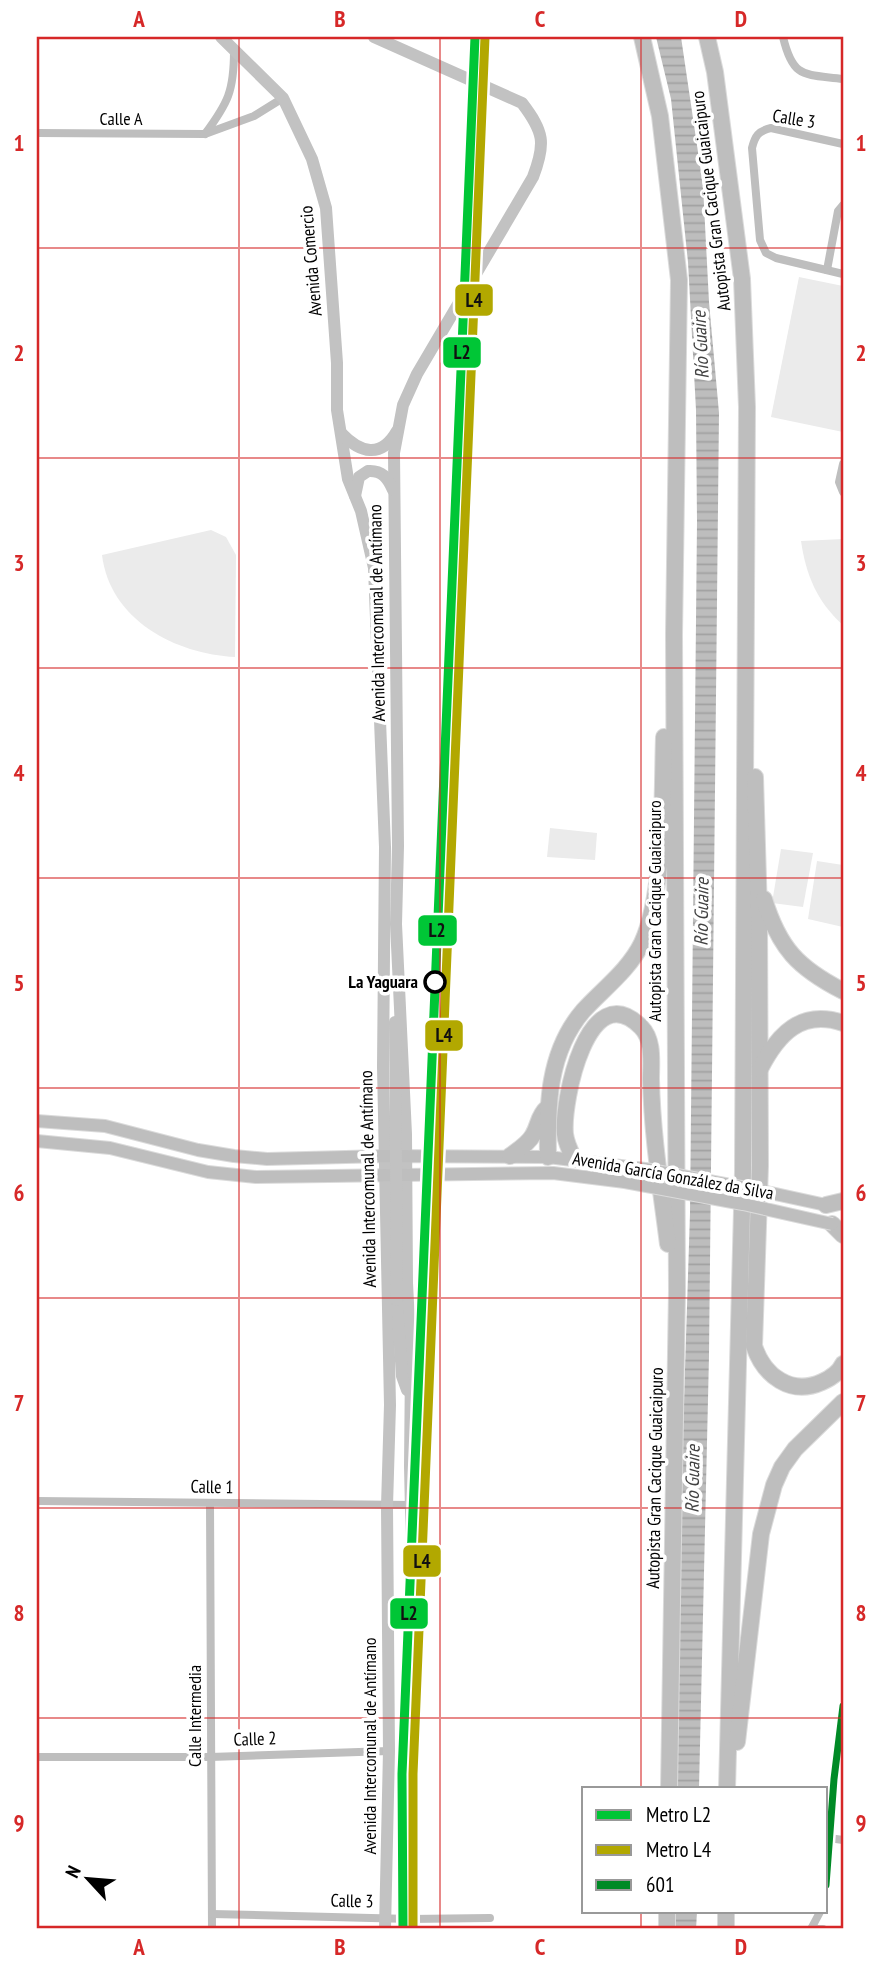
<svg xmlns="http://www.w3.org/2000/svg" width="880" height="1966" font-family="'PT Sans Narrow',sans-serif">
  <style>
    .garden { fill: #ebebeb }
    .water { fill: url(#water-rules) }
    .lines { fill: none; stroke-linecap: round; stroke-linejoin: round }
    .primary-casing { stroke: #dbdbdb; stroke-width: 14 }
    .highway-casing { stroke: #dbdbdb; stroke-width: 18 }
    .street { stroke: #bebebe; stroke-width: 8 }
    .secondary { stroke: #c2c2c2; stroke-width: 12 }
    .primary { stroke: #bebebe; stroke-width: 12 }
    .highway { stroke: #bebebe; stroke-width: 16 }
    .primary-bridge-casing { stroke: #dbdbdb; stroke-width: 14; stroke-linecap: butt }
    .secondary-bridge { stroke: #c2c2c2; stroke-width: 12 }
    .primary-bridge { stroke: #bebebe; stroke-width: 12 }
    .bus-1-casing { stroke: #fff; stroke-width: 12 }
    .bus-1 { stroke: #008a26; stroke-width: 7 }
    .metro-1-casing { stroke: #fff; stroke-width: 14 }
    .metro-2-casing { stroke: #fff; stroke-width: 14 }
    .metro-1 { stroke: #00c636; stroke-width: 9 }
    .metro-2 { stroke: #b2a800; stroke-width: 9 }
    .grid { fill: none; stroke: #d62828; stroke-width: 2; stroke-opacity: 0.55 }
    .stop-dot { fill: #fff; stroke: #000; stroke-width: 3.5 }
    .labels { text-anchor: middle; stroke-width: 7; stroke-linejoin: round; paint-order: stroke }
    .street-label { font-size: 18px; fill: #000; stroke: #fff }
    .stop-label { font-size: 18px; font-weight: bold; fill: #000; stroke: #fff; text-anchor: end }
    .water-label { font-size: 19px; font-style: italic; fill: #424242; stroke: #fff }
    .line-badge { stroke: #fff; stroke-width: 2.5 }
    .pale-badge-label { font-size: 19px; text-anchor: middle; font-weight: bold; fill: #111 }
    .neatline { fill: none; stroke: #d62828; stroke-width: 2.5 }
    .grid-label { font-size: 23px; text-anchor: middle; font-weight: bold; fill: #d62828 }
  </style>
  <defs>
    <pattern id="water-rules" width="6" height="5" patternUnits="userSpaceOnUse" patternTransform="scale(1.75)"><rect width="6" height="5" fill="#bdbdbd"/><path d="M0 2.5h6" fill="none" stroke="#a1a1a1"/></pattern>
  </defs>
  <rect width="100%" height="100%" fill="#fff"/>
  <g class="garden">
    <path d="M 799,277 L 843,286 L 843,432 L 771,417 Z"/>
    <path d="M 211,530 L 226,537 L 236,555 L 235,657 C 175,654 110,620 102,555 Z"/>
    <path d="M 843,539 L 843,625 C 817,602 806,575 801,541 Z"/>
    <path d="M 550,828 L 597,833 L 595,860 L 547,857 Z"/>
    <path d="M 781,849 L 813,853 L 803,907 L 772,903 Z"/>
    <path d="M 817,861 L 843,865 L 843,927 L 808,919 Z"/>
  </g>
  <g class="water">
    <path d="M 656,37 L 681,37 L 703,186 L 709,302 L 719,413 L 709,1356 L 699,1789 L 676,1789 L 683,1432 L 690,1213 L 697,522 L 696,410 L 688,262 L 671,99 Z"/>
    <path d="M 673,1912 L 697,1912 L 696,1929 L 672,1929 Z"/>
  </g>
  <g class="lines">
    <defs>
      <g id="primary">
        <path d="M 37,1121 L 105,1126 L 198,1150 L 234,1156 L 267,1159 L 385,1156 L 548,1157 L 645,1169"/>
        <path d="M 37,1141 L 110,1148 L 208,1172 L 256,1177 L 553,1173 L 625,1182"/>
        <path d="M 762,1191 L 826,1205"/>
      </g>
      <g id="highway">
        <path d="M 642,37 L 660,116 L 679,280 L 674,635 L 677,1291 L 669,1789"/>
        <path d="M 707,37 L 715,72 L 742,279 L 747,407 L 743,1171 L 727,1789"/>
        <path d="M 755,777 L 759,914 L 760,1166 L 754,1346 C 764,1376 791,1396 822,1382 C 831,1378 839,1373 843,1364"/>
        <path d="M 764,899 C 779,948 798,968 843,991"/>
        <path d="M 760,1069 C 778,1034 801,1009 843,1023"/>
        <path d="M 510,1156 C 518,1150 528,1144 533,1135 C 539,1125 538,1116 547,1108"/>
        <path d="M 548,1157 C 547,1105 548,1052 583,1011 C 603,989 629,970 642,943 C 665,893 662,794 664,737"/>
        <path d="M 574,1159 C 570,1151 566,1143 565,1134 C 562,1101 588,974 641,1027 C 654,1040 651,1062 651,1079 C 652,1135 661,1189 668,1244"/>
        <path d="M 826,1205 L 843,1201"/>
        <path d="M 832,1224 L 843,1235"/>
        <path d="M 737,1742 L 761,1534 L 774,1485 L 782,1467 L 795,1449 L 843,1402"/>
        <path d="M 667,1929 L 667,1912"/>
        <path d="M 726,1929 L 726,1912"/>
      </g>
    </defs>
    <use href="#primary" class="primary-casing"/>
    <use href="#highway" class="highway-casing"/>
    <g class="street">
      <path d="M 783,37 C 793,79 804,74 843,79"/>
      <path d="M 37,133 L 205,134 L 254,116 L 283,98"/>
      <path d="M 205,134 C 228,103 234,91 234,51"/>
      <path d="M 843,144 L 771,128 C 758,131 755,136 752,148 L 760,240 L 766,253 L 776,258 L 843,274"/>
      <path d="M 827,270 L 838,211 L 843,205"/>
      <path d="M 843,464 L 839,482 L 843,492"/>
      <path d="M 37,1501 L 412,1505"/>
      <path d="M 210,1503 L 212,1929"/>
      <path d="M 37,1757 L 210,1757 L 389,1751"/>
      <path d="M 829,1838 L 843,1840"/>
      <path d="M 826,1885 L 834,1779 L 843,1706"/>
      <path d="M 212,1914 L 410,1919 L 490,1918"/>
      <path d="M 811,1929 L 820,1912"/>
      <path d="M 811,1929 L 823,1929"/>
    </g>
    <g class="secondary">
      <path d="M 221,37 L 283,98 L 312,159 L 326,208 L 337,363 L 337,410 L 348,479 L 361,511 L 374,568 L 385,847 L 383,1067 L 390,1405 L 387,1506 L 389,1751 L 385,1929"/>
      <path d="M 374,37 L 522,103 C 544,132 546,143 533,177 L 417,374 L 403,405 L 394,453 L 398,846 L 396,924 L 406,1134 L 407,1283 L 411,1363 L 410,1466 L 415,1692 L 410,1929"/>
      <path d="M 341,433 C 360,453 381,459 397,431"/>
      <path d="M 355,496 L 359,477 L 368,471 C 382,470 388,478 393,490"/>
      <path d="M 397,1300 L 402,1376 L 407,1390"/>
    </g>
    <use href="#primary" class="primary"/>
    <use href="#highway" class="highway"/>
    <defs>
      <g id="primary-bridge">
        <path d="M 645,1169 L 762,1191"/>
        <path d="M 625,1182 L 743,1204 L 832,1224"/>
      </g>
    </defs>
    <use href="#primary-bridge" class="primary-bridge-casing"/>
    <path class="secondary-bridge" d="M 395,1022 L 397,1300"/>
    <use href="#primary-bridge" class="primary-bridge"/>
    <defs>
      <path id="bus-1" d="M 826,1885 L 834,1779 L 843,1706"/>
    </defs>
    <use href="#bus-1" class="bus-1-casing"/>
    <use href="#bus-1" class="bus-1"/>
    <defs>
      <path id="metro-1" d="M 403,1929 L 402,1774 L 475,37"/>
      <path id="metro-2" d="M 413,1929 L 413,1774 L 485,37"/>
    </defs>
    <use href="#metro-1" class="metro-1-casing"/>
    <use href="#metro-2" class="metro-2-casing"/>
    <use href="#metro-1" class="metro-1"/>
    <use href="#metro-2" class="metro-2"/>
  </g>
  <path class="grid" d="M 239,37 L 239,1929M 440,37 L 440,1929M 641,37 L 641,1789M 37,248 L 843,248M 37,458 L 843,458M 37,668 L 843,668M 37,878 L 843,878M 37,1088 L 843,1088M 37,1298 L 843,1298M 37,1508 L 843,1508M 37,1718 L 843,1718M 641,1912 L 641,1929"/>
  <circle class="stop-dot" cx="435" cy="982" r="10"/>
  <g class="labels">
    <g class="street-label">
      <text x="121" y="125">Calle A</text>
      <text transform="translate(794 119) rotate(9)" y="6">Calle 3</text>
      <text transform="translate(711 201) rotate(-97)" y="6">Autopista Gran Cacique Guaicaipuro</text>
      <text transform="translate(311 261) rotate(-95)" y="6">Avenida Comercio</text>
      <text transform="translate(377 613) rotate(-91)" y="6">Avenida Intercomunal de Antímano</text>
      <text transform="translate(655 911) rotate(-90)" y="6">Autopista Gran Cacique Guaicaipuro</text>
      <text transform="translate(673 1176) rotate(10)" y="6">Avenida García González da Silva</text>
      <text transform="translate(368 1179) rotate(-91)" y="6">Avenida Intercomunal de Antímano</text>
      <text transform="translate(655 1478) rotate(-89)" y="6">Autopista Gran Cacique Guaicaipuro</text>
      <text transform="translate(212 1487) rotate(1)" y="6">Calle 1</text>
      <text transform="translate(195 1716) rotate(-90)" y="6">Calle Intermedia</text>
      <text transform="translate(255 1739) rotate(-2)" y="6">Calle 2</text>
      <text transform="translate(370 1746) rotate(-90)" y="6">Avenida Intercomunal de Antímano</text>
      <text transform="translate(352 1901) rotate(1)" y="6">Calle 3</text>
    </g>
    <g class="stop-label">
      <text x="418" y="988">La Yaguara</text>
    </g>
    <g class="water-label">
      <text transform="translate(700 345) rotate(-93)" y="7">Río Guaire</text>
      <text transform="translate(701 912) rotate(-89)" y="7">Río Guaire</text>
      <text transform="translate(692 1479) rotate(-89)" y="7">Río Guaire</text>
    </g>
  </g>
  <g class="line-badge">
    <rect x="454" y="283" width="40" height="34" rx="7" fill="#b2a800"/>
    <rect x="442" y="336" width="40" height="33" rx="7" fill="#00c636"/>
    <rect x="417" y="914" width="41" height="33" rx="7" fill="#00c636"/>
    <rect x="424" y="1019" width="40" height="33" rx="7" fill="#b2a800"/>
    <rect x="402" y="1544" width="40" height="34" rx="7" fill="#b2a800"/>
    <rect x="389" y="1597" width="40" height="33" rx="7" fill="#00c636"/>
  </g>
  <g class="pale-badge-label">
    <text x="474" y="307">L4</text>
    <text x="462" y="359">L2</text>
    <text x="437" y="937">L2</text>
    <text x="444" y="1042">L4</text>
    <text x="422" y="1568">L4</text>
    <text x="409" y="1620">L2</text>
  </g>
  <rect width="880" height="1966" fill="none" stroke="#ffffff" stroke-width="77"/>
  <rect x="582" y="1787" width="245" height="126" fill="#ffffff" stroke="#999999" stroke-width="2"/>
  <rect x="596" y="1810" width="35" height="10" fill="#00c636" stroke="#999999" stroke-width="2"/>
  <text x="646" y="1822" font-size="21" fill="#000000">Metro L2</text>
  <rect x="596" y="1845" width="35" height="10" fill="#b2a800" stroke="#999999" stroke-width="2"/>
  <text x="646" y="1857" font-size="21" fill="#000000">Metro L4</text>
  <rect x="596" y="1880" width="35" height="10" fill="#008a26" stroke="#999999" stroke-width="2"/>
  <text x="646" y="1892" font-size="21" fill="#000000">601</text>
  <g transform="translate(88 1879) rotate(296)" stroke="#ffffff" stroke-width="5" paint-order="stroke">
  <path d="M0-5L12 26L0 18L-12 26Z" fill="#000000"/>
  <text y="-10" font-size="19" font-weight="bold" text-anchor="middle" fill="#000000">N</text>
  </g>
  <rect x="38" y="38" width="804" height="1889" class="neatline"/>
  <g class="grid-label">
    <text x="139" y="27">A</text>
    <text x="340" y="27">B</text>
    <text x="540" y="27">C</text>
    <text x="741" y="27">D</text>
    <text x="19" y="151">1</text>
    <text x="861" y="151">1</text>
    <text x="19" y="361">2</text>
    <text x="861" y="361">2</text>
    <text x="19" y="571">3</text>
    <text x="861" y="571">3</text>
    <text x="19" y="781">4</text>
    <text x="861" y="781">4</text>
    <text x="19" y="991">5</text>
    <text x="861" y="991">5</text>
    <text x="19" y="1201">6</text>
    <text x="861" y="1201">6</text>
    <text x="19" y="1411">7</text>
    <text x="861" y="1411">7</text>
    <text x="19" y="1621">8</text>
    <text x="861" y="1621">8</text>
    <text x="19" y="1831">9</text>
    <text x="861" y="1831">9</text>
    <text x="139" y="1955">A</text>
    <text x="340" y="1955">B</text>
    <text x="540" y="1955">C</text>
    <text x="741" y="1955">D</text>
  </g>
</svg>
